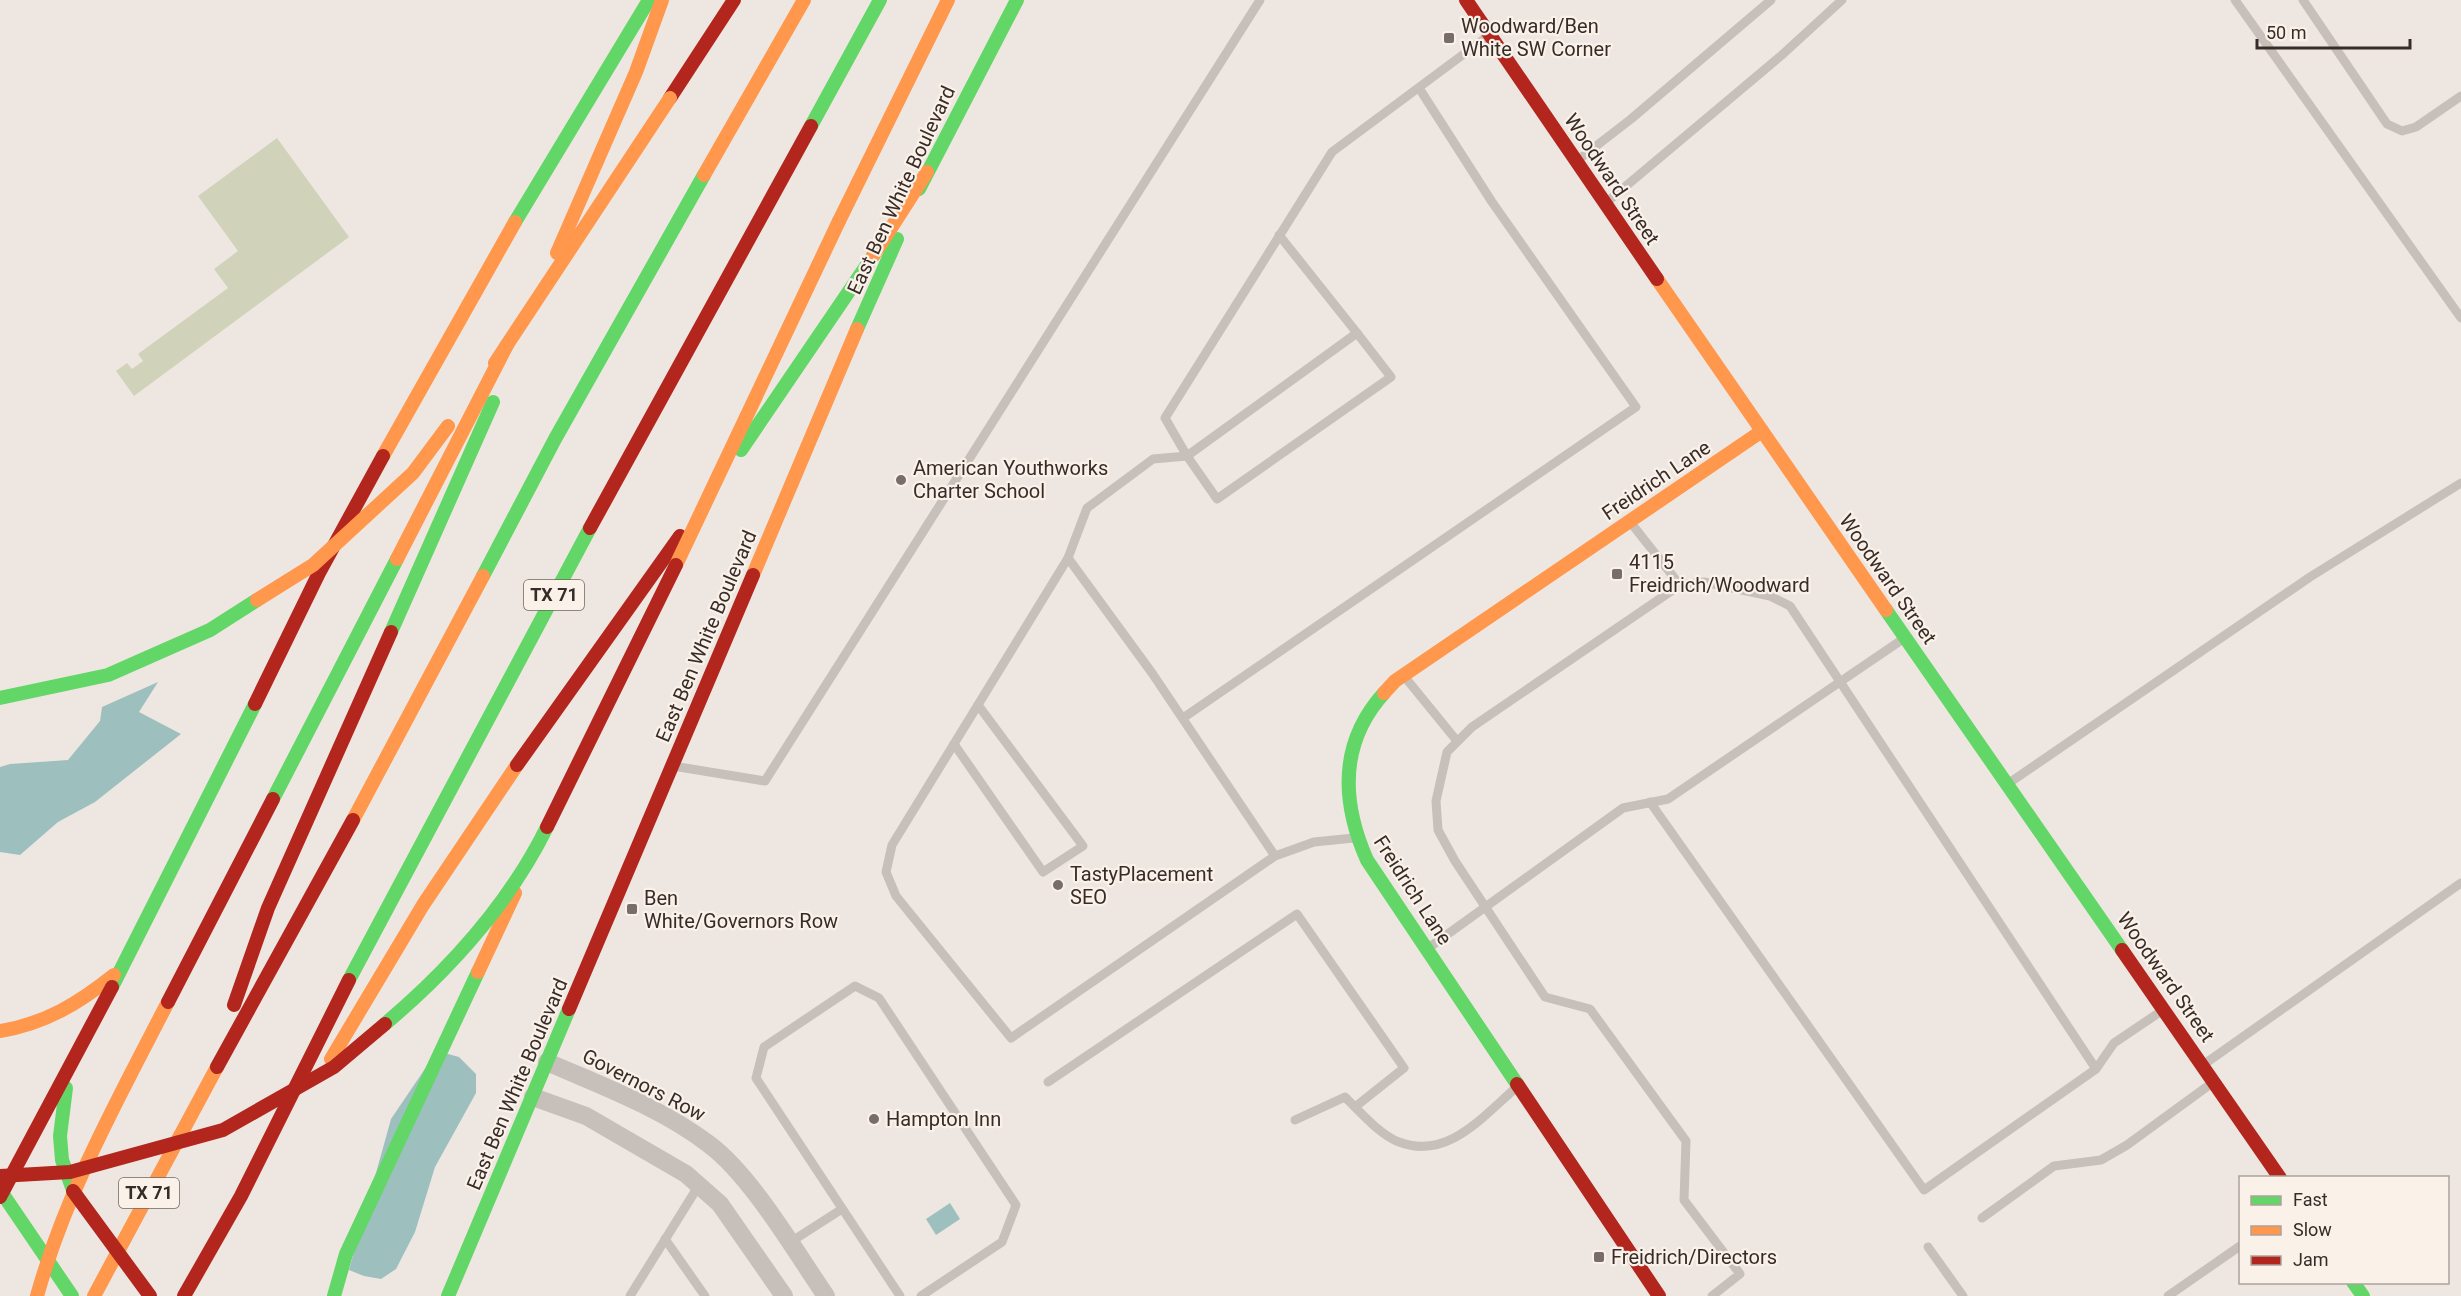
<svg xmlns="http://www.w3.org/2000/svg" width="2461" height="1296" font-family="Roboto,sans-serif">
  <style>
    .green { fill: #d0d3ba }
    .water { fill: #9dc0bf }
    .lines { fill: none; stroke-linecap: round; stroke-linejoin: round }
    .lane { stroke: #c6bfba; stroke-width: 9 }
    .street { stroke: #c6bfba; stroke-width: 18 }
    .fast { stroke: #63d668; stroke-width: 14 }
    .slow { stroke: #ff974d; stroke-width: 14 }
    .jam { stroke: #b3261e; stroke-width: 14 }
    .fast-bridge { stroke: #63d668; stroke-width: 14 }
    .slow-bridge { stroke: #ff974d; stroke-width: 14 }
    .jam-bridge { stroke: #b3261e; stroke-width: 14 }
    .poi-dot { fill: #786d69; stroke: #faf1e9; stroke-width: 2 }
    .labels { text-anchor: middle; stroke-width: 4.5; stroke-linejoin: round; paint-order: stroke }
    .shield { fill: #faf1e9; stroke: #726762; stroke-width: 1.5 }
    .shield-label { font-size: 18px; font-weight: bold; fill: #382c28 }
    .poi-label { font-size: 20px; fill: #382c28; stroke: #faf1e9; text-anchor: start }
    .street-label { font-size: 20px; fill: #382c28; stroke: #faf1e9 }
  </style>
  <rect width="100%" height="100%" fill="#eee7e1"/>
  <path class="green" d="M 277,138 L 349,237 L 134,396 L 116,371 L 127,363 L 132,369 L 143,361 L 138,354 L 228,288 L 214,269 L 238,251 L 198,196 Z"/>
  <g class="water">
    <path d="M 158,682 L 139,712 L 181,734 L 95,802 L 58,822 L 20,855 L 0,852 L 0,767 L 10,764 L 68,760 L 100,721 L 102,707 Z"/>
    <path d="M 437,1051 L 459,1057 L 476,1074 L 476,1093 L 435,1167 L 415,1232 L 396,1269 L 381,1279 L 364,1276 L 349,1270 L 391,1119 Z"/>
    <path d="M 950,1203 L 960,1219 L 936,1235 L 926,1219 Z"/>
  </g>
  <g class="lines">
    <g class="lane">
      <path d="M 2235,0 L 2461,318"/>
      <path d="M 2303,0 L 2387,124 L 2402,131 L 2416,127 L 2461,96"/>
      <path d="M 1578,160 L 1631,119 L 1771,0"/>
      <path d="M 1607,202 L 1783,54 L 1842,0"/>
      <path d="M 1279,235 L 1357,333 L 1187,456 L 1165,418 L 1332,152 L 1488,36"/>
      <path d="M 1631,523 L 1680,585"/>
      <path d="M 1068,558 L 1087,508 L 1153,459 L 1187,456 L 1217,499 L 1391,377 L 1357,333"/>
      <path d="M 1404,676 L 1457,741"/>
      <path d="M 1183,718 L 1636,407 L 1492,202 L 1419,88"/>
      <path d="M 954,744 L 1043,872 L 1083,846 L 978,705"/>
      <path d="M 673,766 L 765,781 L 1260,0"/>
      <path d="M 2009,783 L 2310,577 L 2461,483"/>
      <path d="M 1650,802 L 1924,1190 L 2096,1069 L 1790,606 L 1770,596 L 1704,582 L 1680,585 L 1472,727 L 1447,752 L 1436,801 L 1438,830 L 1455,861 L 1545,997 L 1590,1009 L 1686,1141 L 1684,1200 L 1740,1274 L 1712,1296"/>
      <path d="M 1275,856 L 1152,673 L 1068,558 L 892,845 L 886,872 L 896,896 L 1011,1038 L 1275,856 L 1314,842 L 1354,838"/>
      <path d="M 1427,949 L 1623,808 L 1668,799 L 1903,639"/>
      <path d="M 2203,1065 L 2461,883"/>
      <path d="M 2096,1069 L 2114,1043 L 2163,1010"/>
      <path d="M 1048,1082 L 1297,914 L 1404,1068 L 1355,1107"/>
      <path d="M 1295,1120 L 1345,1097 C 1359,1111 1380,1135 1399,1142 C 1448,1161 1484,1115 1518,1086"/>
      <path d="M 1982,1218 L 2054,1166 L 2101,1160 L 2127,1145 L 2212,1083"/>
      <path d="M 665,1239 L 705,1296"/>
      <path d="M 789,1243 L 842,1209"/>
      <path d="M 1928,1247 L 1963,1296"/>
      <path d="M 630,1296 L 699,1185"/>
      <path d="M 900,1296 L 756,1078 L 764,1047 L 855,986 L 879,998 L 1016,1205 L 1002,1242 L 921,1296"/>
      <path d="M 2168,1296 L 2240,1246"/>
    </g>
    <g class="street">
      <path d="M 547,1062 C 602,1086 662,1108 710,1145 C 752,1177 795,1251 826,1296"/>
      <path d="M 533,1097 L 586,1116 L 686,1174 L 720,1204 L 784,1296"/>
    </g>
    <g class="fast">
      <path d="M 811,126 L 880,0"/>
      <path d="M 919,189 L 1017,0"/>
      <path d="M 515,222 L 649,0"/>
      <path d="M 857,329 L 897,239"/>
      <path d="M 741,450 L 873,256"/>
      <path d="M 483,576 L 555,439 L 704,175"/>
      <path d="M 1886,610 L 2122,950"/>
      <path d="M 391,632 L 493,402"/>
      <path d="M 1384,693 C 1339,743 1341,801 1367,860 L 1517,1084"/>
      <path d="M 349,980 L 590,528"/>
      <path d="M 112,987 L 255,704"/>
      <path d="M 66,1088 L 60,1136 L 62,1160 L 73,1190"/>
      <path d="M 0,1190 L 72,1296"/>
      <path d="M 2353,1282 L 2363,1296"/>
      <path d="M 334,1296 L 346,1254 L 478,972"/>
      <path d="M 448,1296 L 569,1009"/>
    </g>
    <g class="slow">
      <path d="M 704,175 L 804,0"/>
      <path d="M 839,221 L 948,0"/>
      <path d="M 557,253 L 636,72 L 662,0"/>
      <path d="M 873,256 L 927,172"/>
      <path d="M 1657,279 L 1886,610"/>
      <path d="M 383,456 L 515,222"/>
      <path d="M 753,575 L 857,329"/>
      <path d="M 1384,693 L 1395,681 L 1762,431"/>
      <path d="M 353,820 L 483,576"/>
      <path d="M 478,972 L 515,893"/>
      <path d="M 0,1031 C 45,1024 79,1003 114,975"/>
      <path d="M 331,1059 L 423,905 L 517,765"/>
      <path d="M 94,1296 L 217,1067"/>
    </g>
    <g class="jam">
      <path d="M 1466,0 L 1657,279"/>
      <path d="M 670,98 L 734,0"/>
      <path d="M 590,528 L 811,126"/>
      <path d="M 255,704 L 319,573 L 383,456"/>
      <path d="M 517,765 L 680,536"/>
      <path d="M 2122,950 L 2280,1178"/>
      <path d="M 234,1005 L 268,908 L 391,632"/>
      <path d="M 569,1009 L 753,575"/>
      <path d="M 217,1067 L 353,820"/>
      <path d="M 1517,1084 L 1659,1296"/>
      <path d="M 0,1197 L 112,987"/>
      <path d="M 184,1296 L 241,1196 L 349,980"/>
    </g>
    <g class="fast-bridge">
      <path d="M 0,698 L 108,675 L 210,630 L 257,600"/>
      <path d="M 273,799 L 397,559"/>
      <path d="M 385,1024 C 450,969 509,904 547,827"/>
    </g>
    <g class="slow-bridge">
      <path d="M 495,363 L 670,98"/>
      <path d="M 397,559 L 507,345"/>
      <path d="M 676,565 L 839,221"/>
      <path d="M 257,600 L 313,565 L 413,473 L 448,426"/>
      <path d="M 37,1296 C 66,1192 119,1097 168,1002"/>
    </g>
    <g class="jam-bridge">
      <path d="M 547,827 L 676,565"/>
      <path d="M 168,1002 L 273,799"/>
      <path d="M 0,1176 L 70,1172 L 223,1130 L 334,1067 L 385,1024"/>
      <path d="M 73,1191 L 150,1296"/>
    </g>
  </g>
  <g class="poi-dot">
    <rect x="1443" y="32" width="12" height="12" rx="3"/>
    <circle cx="901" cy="480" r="6"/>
    <rect x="1611" y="568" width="12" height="12" rx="3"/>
    <circle cx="1058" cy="885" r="6"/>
    <rect x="626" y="903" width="12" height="12" rx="3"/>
    <circle cx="874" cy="1119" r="6"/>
    <rect x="1593" y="1251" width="12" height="12" rx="3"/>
  </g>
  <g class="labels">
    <g class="shield">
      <rect x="524" y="580" width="60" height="30" rx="4.5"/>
      <rect x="119" y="1178" width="60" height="30" rx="4.5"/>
    </g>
    <g class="shield-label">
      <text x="554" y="601">TX 71</text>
      <text x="149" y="1199">TX 71</text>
    </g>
    <g class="poi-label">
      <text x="1461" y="33">Woodward/Ben<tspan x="1461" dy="23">White SW Corner</tspan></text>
      <text x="913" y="475">American Youthworks<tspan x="913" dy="23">Charter School</tspan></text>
      <text x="1629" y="569">4115<tspan x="1629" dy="23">Freidrich/Woodward</tspan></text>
      <text x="1070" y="881">TastyPlacement<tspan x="1070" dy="23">SEO</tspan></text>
      <text x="644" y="905">Ben<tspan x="644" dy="23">White/Governors Row</tspan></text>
      <text x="886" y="1126">Hampton Inn</text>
      <text x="1611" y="1264">Freidrich/Directors</text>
    </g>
    <g class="street-label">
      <text transform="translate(1612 179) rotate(56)" y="7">Woodward Street</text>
      <text transform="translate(901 190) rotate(-65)" y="7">East Ben White Boulevard</text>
      <text transform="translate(1656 480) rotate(-34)" y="7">Freidrich Lane</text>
      <text transform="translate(1888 579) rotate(55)" y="7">Woodward Street</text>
      <text transform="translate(706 636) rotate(-67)" y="7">East Ben White Boulevard</text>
      <text transform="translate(1413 890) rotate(57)" y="7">Freidrich Lane</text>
      <text transform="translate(2166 977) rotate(55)" y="7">Woodward Street</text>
      <text transform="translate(517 1084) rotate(-67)" y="7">East Ben White Boulevard</text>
      <text transform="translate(644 1085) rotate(27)" y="7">Governors Row</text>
    </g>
  </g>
  <rect x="2239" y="1176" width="210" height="108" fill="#faf1e9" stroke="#aca29c" stroke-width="1.5"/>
  <rect x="2251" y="1196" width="30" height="9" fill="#63d668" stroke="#aca29c" stroke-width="1.5"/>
  <text x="2293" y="1206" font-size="18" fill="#382c28">Fast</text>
  <rect x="2251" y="1226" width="30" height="9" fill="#ff974d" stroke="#aca29c" stroke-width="1.5"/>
  <text x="2293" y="1236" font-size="18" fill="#382c28">Slow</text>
  <rect x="2251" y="1256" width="30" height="9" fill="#b3261e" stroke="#aca29c" stroke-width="1.5"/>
  <text x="2293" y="1266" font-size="18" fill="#382c28">Jam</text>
  <path d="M2257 39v9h153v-9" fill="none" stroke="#382c28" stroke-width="3"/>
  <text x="2266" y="39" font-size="18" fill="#382c28" stroke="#faf1e9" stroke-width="4.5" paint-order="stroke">50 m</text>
</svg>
